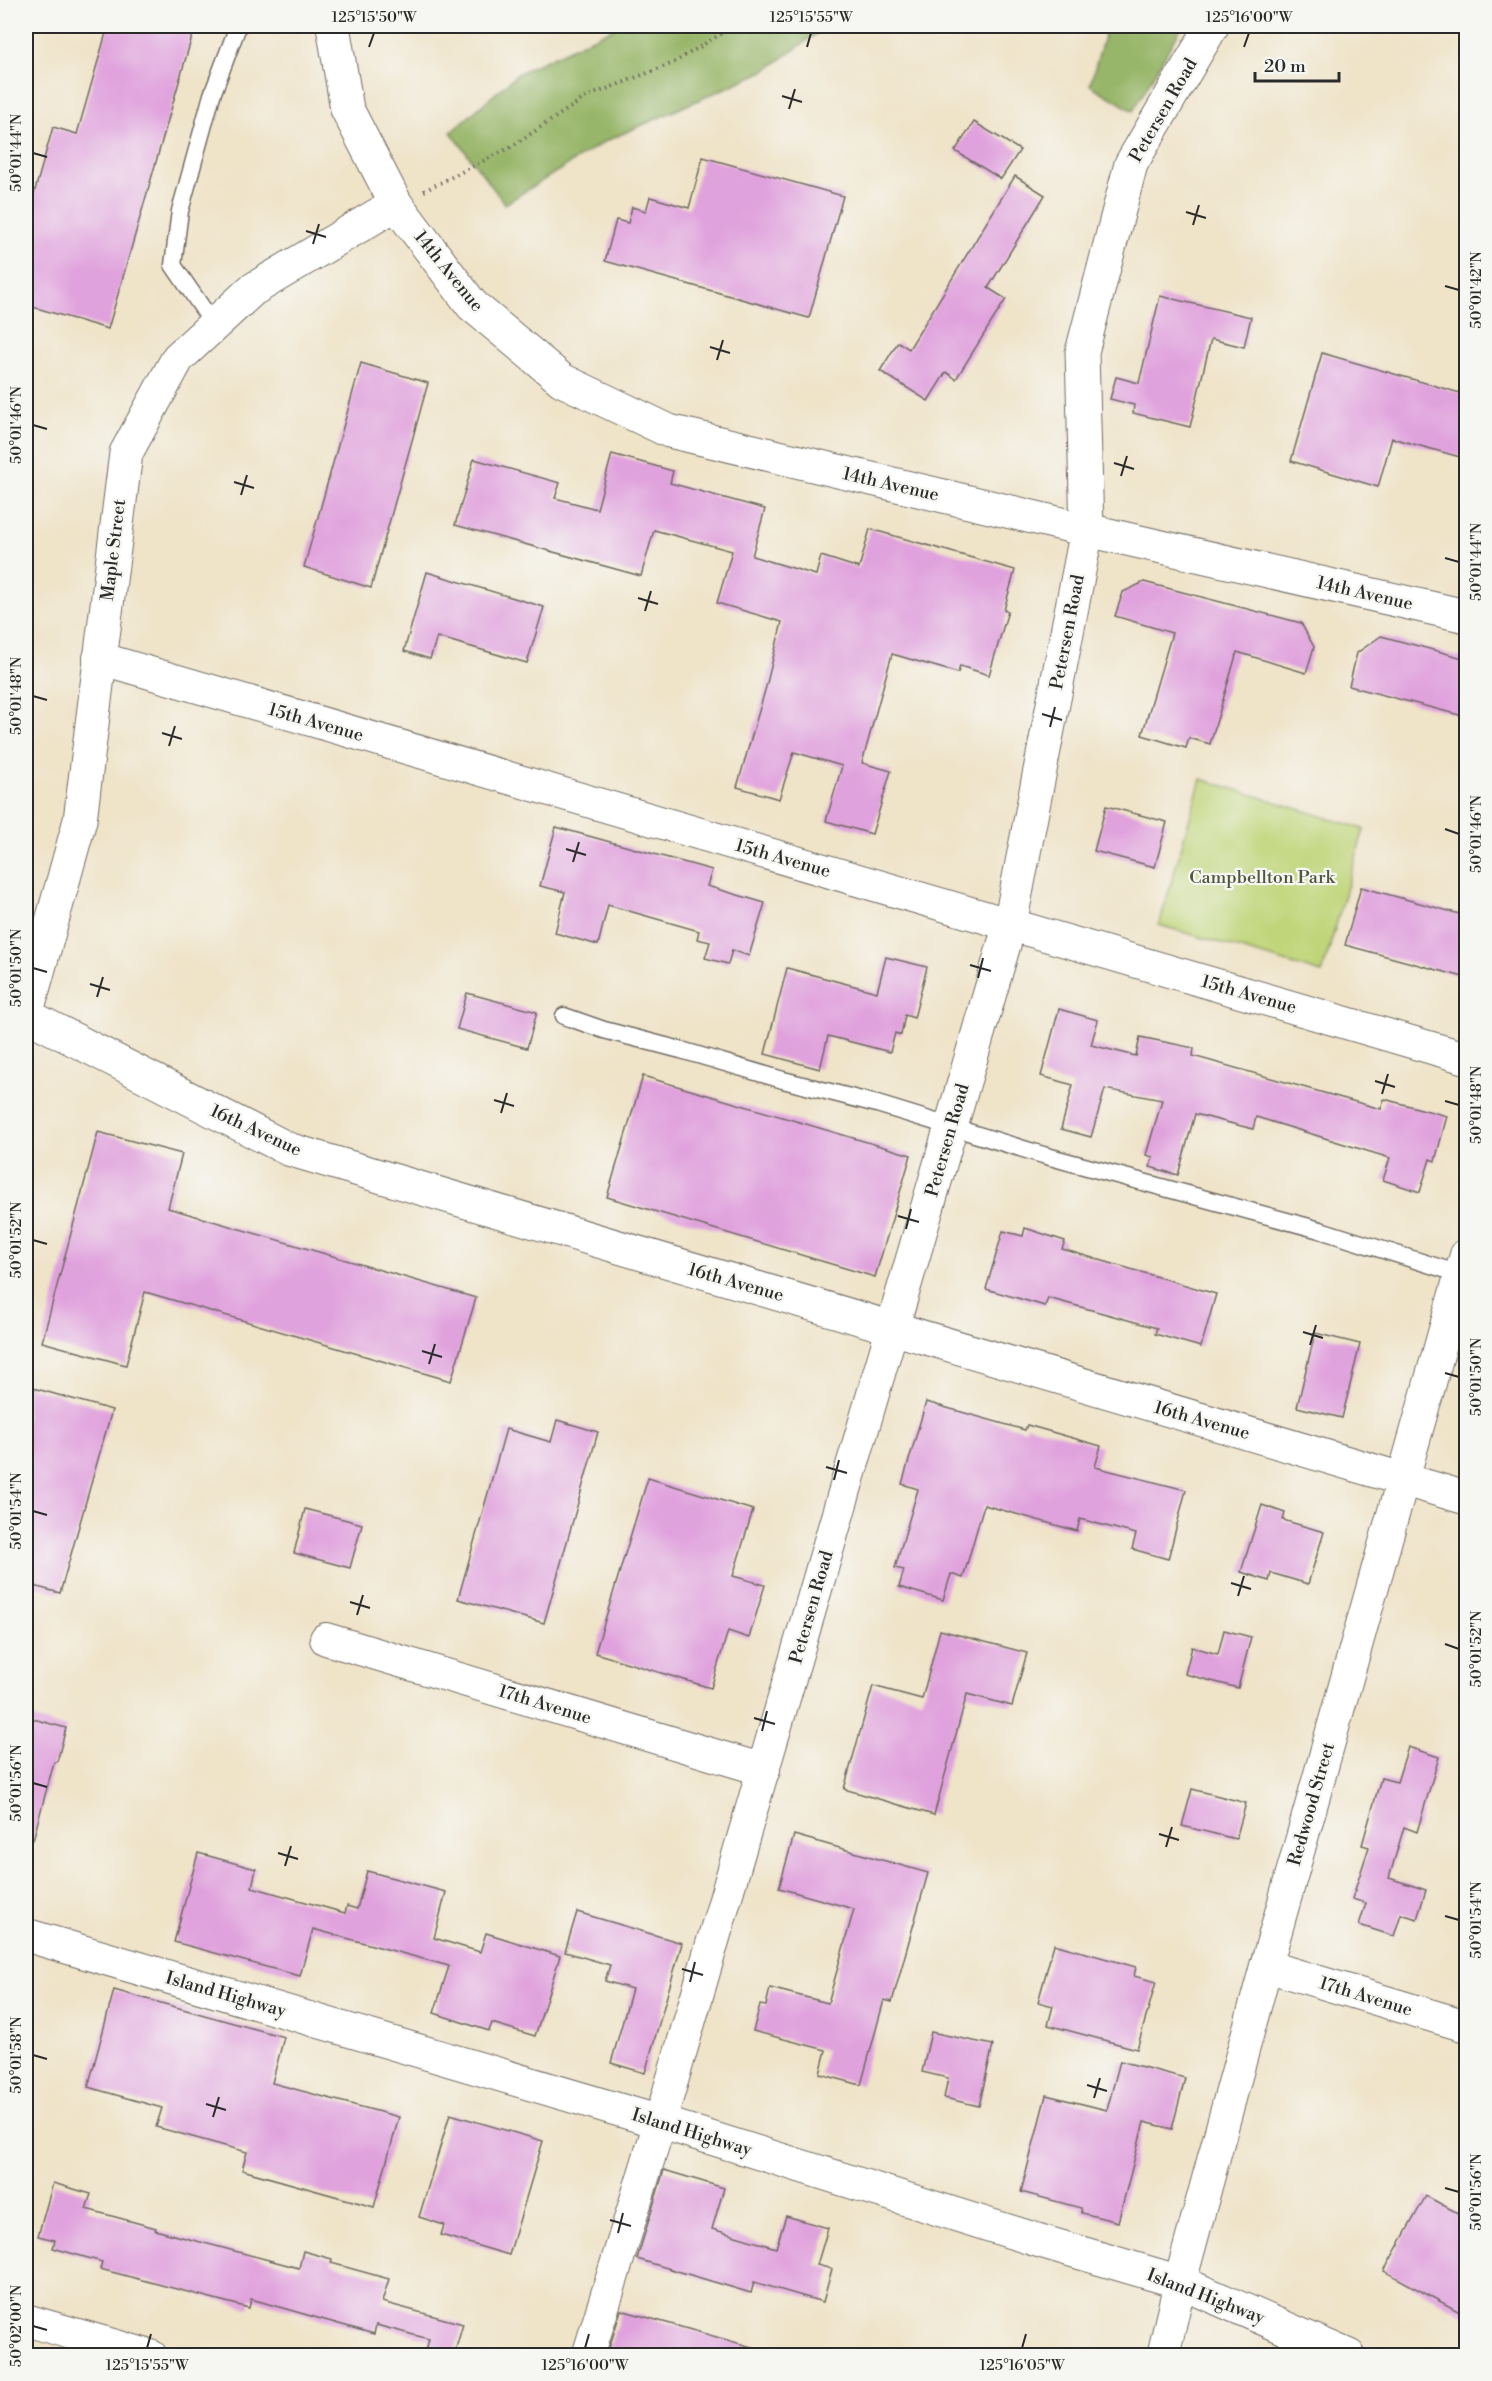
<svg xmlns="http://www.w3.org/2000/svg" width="1492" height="2381" font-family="'Libre Bodoni',serif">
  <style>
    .green { fill: #c0d579; stroke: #768052; stroke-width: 1.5 }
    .forest { fill: #98b669; stroke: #62704a; stroke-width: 1.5 }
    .building { fill: #e0a2dd }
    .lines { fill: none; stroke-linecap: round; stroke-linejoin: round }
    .lane-casing { stroke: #706b62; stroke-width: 19 }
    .street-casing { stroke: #706b62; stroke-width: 34 }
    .secondary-casing { stroke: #706b62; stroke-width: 35 }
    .primary-casing { stroke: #706b62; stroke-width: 35 }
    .path { stroke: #706b62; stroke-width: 4; stroke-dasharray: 1.5 4.5; stroke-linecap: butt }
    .lane { stroke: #fff; stroke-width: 16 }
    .street { stroke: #fff; stroke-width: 32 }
    .secondary { stroke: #fff; stroke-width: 33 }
    .primary { stroke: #fff; stroke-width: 33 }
    .ticks { fill: none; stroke: #2b2b2b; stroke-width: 2 }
    .labels { text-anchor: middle; stroke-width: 4.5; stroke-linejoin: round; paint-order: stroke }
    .street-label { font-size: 18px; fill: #2b2b2b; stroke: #f6f6f2 }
    .park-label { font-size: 18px; fill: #50563e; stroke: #f6f6f2 }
    .neatline { fill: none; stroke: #2b2b2b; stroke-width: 2 }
    .ticks-label { font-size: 15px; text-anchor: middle; fill: #2b2b2b }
  </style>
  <rect width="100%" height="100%" fill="#f6f6f2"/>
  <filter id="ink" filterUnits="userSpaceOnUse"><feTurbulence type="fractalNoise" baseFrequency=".0167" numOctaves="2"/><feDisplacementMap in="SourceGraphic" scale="12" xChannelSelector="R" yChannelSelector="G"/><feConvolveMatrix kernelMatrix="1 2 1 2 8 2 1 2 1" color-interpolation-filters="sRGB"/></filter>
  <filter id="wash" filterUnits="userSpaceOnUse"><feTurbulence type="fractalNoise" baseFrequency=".008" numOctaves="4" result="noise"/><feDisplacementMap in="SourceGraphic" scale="24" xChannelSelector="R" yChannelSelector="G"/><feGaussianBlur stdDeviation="1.35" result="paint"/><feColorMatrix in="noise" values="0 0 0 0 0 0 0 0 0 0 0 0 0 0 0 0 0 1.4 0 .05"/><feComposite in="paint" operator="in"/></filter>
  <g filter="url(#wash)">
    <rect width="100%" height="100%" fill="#efe3c8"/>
    <path class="green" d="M 1201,779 L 1364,829 L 1322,973 L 1159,925 Z"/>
    <g class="forest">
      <path d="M 618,26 L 827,26 L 766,70 L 604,142 L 505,204 L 451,132 L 519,73 Z"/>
      <path d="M 1107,26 L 1182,26 L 1133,111 L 1090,85 Z"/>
    </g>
    <g id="blocks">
      <g class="building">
        <path d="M 108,26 L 195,26 L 108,329 L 26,305 L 26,222 L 53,127 L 77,134 Z"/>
        <path d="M 974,122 L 1020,150 L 1001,179 L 955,151 Z"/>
        <path d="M 703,157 L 843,196 L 809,318 L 605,261 L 616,220 L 628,223 L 632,207 L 646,211 L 650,197 L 689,208 Z"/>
        <path d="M 1015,176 L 1045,195 L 988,288 L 1006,299 L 956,379 L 946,372 L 928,401 L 880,371 L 898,342 L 909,349 Z"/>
        <path d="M 1160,296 L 1251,317 L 1244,347 L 1211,339 L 1190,427 L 1133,413 L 1134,405 L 1110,399 L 1116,377 L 1139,383 Z"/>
        <path d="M 1322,353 L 1467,395 L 1467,459 L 1392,438 L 1378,487 L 1291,461 Z"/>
        <path d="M 361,363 L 428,383 L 371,588 L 304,567 Z"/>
        <path d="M 612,454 L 673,471 L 670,483 L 765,509 L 752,556 L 816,575 L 821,556 L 859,568 L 870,529 L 1015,570 L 1004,610 L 1008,611 L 989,675 L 960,666 L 958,673 L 892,654 L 862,763 L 891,771 L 872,834 L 826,821 L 842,766 L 794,752 L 779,799 L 737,787 L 766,687 L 782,622 L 717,603 L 732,551 L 654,530 L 641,576 L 455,525 L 474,459 L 560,483 L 555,498 L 597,509 Z"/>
        <path d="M 427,572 L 544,607 L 527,663 L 437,637 L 430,659 L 404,651 Z"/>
        <path d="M 1144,582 L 1301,623 L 1314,647 L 1306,673 L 1237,652 L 1210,744 L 1189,738 L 1186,748 L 1142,735 L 1172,633 L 1115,616 L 1123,592 Z"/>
        <path d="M 1381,636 L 1467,659 L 1467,717 L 1349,686 L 1357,653 Z"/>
        <path d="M 1106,806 L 1167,822 L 1155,867 L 1094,851 Z"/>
        <path d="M 556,827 L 712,870 L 707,886 L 765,903 L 749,956 L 732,950 L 728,964 L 705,958 L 710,942 L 697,939 L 699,931 L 608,905 L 598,945 L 555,933 L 565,892 L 540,886 Z"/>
        <path d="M 1361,887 L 1467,916 L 1467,978 L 1345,945 Z"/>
        <path d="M 886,957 L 927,967 L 914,1018 L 905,1015 L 901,1035 L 895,1033 L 890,1052 L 828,1036 L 820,1069 L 765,1054 L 787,968 L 877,992 Z"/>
        <path d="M 467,993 L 537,1012 L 527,1048 L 457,1029 Z"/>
        <path d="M 1059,1009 L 1098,1020 L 1091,1045 L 1136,1056 L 1140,1037 L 1194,1048 L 1193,1056 L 1381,1109 L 1384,1099 L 1447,1116 L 1435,1161 L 1430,1159 L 1420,1192 L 1383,1180 L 1390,1158 L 1256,1117 L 1253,1129 L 1195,1114 L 1178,1175 L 1150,1167 L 1153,1157 L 1146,1155 L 1162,1100 L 1105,1089 L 1091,1137 L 1061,1129 L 1073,1085 L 1041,1076 Z"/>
        <path d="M 643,1076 L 911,1155 L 875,1277 L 607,1197 Z"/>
        <path d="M 98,1132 L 182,1154 L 168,1208 L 476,1298 L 451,1381 L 145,1292 L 126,1365 L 42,1342 Z"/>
        <path d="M 1025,1228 L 1065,1241 L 1062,1249 L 1216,1294 L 1201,1347 L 1155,1334 L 1157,1328 L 1048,1298 L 1045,1306 L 986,1289 L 1003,1231 L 1023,1236 Z"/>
        <path d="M 1315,1333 L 1360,1344 L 1342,1418 L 1297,1407 Z"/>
        <path d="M 26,1386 L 112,1410 L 60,1593 L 26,1584 Z"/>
        <path d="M 926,1402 L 1025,1430 L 1027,1425 L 1101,1446 L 1095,1467 L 1186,1490 L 1168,1559 L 1132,1549 L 1136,1534 L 1080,1519 L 1077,1531 L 984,1505 L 963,1578 L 951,1574 L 943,1600 L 899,1587 L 904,1570 L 895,1568 L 918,1489 L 902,1484 Z"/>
        <path d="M 557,1420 L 598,1432 L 544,1623 L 458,1599 L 506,1429 L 551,1442 Z"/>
        <path d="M 648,1478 L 753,1510 L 733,1576 L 765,1585 L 749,1638 L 728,1631 L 711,1688 L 595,1653 Z"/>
        <path d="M 1262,1505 L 1285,1513 L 1283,1520 L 1324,1532 L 1308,1584 L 1271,1573 L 1269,1581 L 1241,1572 Z"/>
        <path d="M 305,1509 L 362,1524 L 350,1568 L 294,1553 Z"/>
        <path d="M 940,1630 L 1027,1653 L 1012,1706 L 967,1694 L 934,1815 L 844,1789 L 873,1686 L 922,1699 Z"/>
        <path d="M 1224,1630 L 1251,1637 L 1238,1688 L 1185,1674 L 1192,1647 L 1218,1654 Z"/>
        <path d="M 26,1717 L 66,1728 L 57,1762 L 54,1762 L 33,1840 L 26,1839 Z"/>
        <path d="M 1408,1747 L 1439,1757 L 1417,1832 L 1404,1827 L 1389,1878 L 1426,1890 L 1417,1919 L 1401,1914 L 1394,1936 L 1359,1925 L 1366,1903 L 1352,1899 L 1369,1847 L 1362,1845 L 1381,1778 L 1397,1782 Z"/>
        <path d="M 1192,1789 L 1246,1803 L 1236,1839 L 1182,1826 Z"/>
        <path d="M 794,1835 L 928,1873 L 892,2002 L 884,2000 L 861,2085 L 820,2074 L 826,2050 L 753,2031 L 760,2005 L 766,2006 L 770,1988 L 828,2003 L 854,1909 L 779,1888 Z"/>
        <path d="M 198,1853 L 256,1869 L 252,1887 L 345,1913 L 347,1906 L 357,1909 L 367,1871 L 446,1892 L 434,1938 L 480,1952 L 486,1933 L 560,1956 L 535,2036 L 492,2023 L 489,2031 L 434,2013 L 449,1966 L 313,1929 L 300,1976 L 174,1942 Z"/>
        <path d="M 577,1912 L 682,1943 L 645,2073 L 611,2063 L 632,1989 L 605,1981 L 610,1965 L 565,1952 Z"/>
        <path d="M 1054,1944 L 1136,1967 L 1134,1976 L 1156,1982 L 1137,2049 L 1048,2025 L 1053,2006 L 1038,2002 Z"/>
        <path d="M 114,1990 L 284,2037 L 272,2083 L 399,2117 L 374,2207 L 242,2170 L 247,2152 L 156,2127 L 162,2108 L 88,2087 Z"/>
        <path d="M 931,2032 L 993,2045 L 979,2106 L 944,2098 L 948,2078 L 922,2072 Z"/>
        <path d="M 1120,2061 L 1185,2078 L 1172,2129 L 1144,2122 L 1118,2222 L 1082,2213 L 1081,2208 L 1021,2192 L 1046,2095 L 1107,2110 Z"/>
        <path d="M 450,2114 L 543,2141 L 509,2255 L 441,2235 L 444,2225 L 419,2217 Z"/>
        <path d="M 664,2170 L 724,2188 L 712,2229 L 776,2248 L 786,2216 L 828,2228 L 817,2265 L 832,2269 L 823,2302 L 754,2282 L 751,2293 L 637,2259 Z"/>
        <path d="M 53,2183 L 91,2194 L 86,2209 L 156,2228 L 155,2230 L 299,2268 L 303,2251 L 332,2259 L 331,2263 L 389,2279 L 382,2302 L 463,2324 L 454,2355 L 425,2355 L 429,2339 L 376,2325 L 374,2334 L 251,2299 L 249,2308 L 100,2269 L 102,2262 L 53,2248 L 55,2240 L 38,2236 Z"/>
        <path d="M 1426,2196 L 1467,2218 L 1467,2316 L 1384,2271 Z"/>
        <path d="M 621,2310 L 759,2349 L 758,2355 L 607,2355 Z"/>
      </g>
    </g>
  </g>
  <g filter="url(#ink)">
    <use href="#blocks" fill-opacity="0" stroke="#706b62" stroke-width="1.5"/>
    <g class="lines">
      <defs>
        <g id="lane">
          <path d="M 214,325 L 173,265 L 180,211 L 212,95 L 238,26"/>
          <path d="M 564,1016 L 604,1030 L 681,1050 L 783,1080 L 877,1104 L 1043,1155 L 1320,1230 L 1466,1276"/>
        </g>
        <g id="street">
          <path d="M 99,658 L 1466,1058"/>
          <path d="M 326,1639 L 764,1770"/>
          <path d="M 1266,1966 L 1466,2026"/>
          <path d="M 26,2320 L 151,2356"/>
          <path d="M 588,2356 L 660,2122 L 892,1329"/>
          <path d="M 1163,2356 L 1180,2282 L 1266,1966 L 1466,1255"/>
        </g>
        <g id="secondary">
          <path d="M 333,26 L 347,109 L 396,204 L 472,305 L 562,380 L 669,431 L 1087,530 L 1466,616"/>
          <path d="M 26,1015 L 288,1149 L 1466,1498"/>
          <path d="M 26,1015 L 80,820 L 126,453 L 178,358 L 252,290 L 396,204"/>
          <path d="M 892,1329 L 1010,924 L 1087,530 L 1082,352 L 1131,164 L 1212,26"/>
        </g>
        <path id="primary" d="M 26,1935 L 660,2122 L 1037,2240 L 1180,2282 L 1349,2356"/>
      </defs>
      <use href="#lane" class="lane-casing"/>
      <use href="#street" class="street-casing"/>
      <use href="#secondary" class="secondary-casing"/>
      <use href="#primary" class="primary-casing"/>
      <path class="path" d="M 424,191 L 511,147 L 586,97 L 673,63 L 734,26"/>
      <use href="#lane" class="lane"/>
      <use href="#street" class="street"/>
      <use href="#secondary" class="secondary"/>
      <use href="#primary" class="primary"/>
    </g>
  </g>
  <path class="ticks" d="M 369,47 L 374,33M 807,47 L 811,33M 1244,47 L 1249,33M 782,96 L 802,102M 789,109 L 795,89M 33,153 L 47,157M 1186,212 L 1206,218M 1193,225 L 1199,205M 306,231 L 326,237M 313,244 L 319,224M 1445,286 L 1459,290M 710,347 L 730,353M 717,360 L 723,340M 33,425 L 47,429M 1114,463 L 1134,469M 1121,476 L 1127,456M 234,482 L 254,488M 241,495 L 247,475M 1445,558 L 1459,562M 638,598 L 658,604M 645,611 L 651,591M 33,696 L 47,700M 1042,714 L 1062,720M 1050,727 L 1055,707M 162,733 L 182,739M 169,746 L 175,726M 1445,829 L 1459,834M 566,849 L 586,855M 573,862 L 579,842M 970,965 L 991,971M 33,968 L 47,972M 978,978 L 983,958M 90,984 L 110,990M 97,997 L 103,977M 1375,1081 L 1395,1087M 1382,1094 L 1388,1074M 494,1100 L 514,1106M 1445,1101 L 1459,1105M 501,1113 L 507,1093M 898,1216 L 919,1222M 906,1229 L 911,1209M 33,1240 L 47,1244M 1303,1332 L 1323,1338M 1310,1345 L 1316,1325M 422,1351 L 442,1357M 429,1364 L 435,1344M 1445,1373 L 1459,1377M 826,1467 L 847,1473M 834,1480 L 839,1460M 33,1511 L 47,1515M 1231,1583 L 1251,1589M 1238,1596 L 1244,1576M 350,1602 L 370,1608M 357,1615 L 363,1595M 1445,1644 L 1459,1649M 754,1718 L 775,1724M 762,1731 L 767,1711M 33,1783 L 47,1787M 1159,1834 L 1179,1840M 1166,1847 L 1172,1827M 278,1853 L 298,1859M 285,1866 L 291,1846M 1445,1916 L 1459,1920M 682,1969 L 703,1975M 690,1982 L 695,1962M 33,2055 L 47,2059M 1087,2085 L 1107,2091M 1094,2098 L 1100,2078M 206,2104 L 226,2110M 213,2117 L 219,2097M 1445,2188 L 1459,2192M 610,2220 L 631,2226M 618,2233 L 623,2213M 33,2326 L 47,2330M 147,2348 L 151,2334M 585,2348 L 589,2334M 1022,2348 L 1026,2334"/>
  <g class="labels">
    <g class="street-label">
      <text transform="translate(1163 110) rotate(-60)" y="6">Petersen Road</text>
      <text transform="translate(449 271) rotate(51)" y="6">14th Avenue</text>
      <text transform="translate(891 484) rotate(13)" y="6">14th Avenue</text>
      <text transform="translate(113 550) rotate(-83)" y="6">Maple Street</text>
      <text transform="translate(1365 593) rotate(13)" y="6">14th Avenue</text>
      <text transform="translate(1067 632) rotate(-79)" y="6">Petersen Road</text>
      <text transform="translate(316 722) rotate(16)" y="6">15th Avenue</text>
      <text transform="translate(783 858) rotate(16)" y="6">15th Avenue</text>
      <text transform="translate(1249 994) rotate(16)" y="6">15th Avenue</text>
      <text transform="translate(256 1130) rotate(25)" y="6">16th Avenue</text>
      <text transform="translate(947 1140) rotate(-74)" y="6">Petersen Road</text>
      <text transform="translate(736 1282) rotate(16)" y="6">16th Avenue</text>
      <text transform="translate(1202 1420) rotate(16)" y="6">16th Avenue</text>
      <text transform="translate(811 1607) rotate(-74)" y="6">Petersen Road</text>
      <text transform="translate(545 1704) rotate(17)" y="6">17th Avenue</text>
      <text transform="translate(1311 1804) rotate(-74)" y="6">Redwood Street</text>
      <text transform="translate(226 1994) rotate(16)" y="6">Island Highway</text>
      <text transform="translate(1366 1996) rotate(17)" y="6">17th Avenue</text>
      <text transform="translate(692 2132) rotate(17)" y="6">Island Highway</text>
      <text transform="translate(1206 2296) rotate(21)" y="6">Island Highway</text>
    </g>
    <g class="park-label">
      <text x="1262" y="883">Campbellton Park</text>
    </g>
  </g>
  <rect width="1492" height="2381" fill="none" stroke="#f6f6f2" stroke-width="66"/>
  <path d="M1255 72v9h84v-9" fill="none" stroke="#2b2b2b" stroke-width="3"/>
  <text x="1264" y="72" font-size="18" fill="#2b2b2b" stroke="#f6f6f2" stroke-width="4.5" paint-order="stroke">20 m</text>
  <rect x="33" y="33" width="1426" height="2315" class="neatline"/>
  <g class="ticks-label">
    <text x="374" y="22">125°15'50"W</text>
    <text x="811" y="22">125°15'55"W</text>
    <text x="1249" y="22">125°16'00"W</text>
    <text transform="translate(16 153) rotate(-90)" y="5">50°01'44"N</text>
    <text transform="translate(1476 290) rotate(-90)" y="5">50°01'42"N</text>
    <text transform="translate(16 425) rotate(-90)" y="5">50°01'46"N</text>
    <text transform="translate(1476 562) rotate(-90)" y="5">50°01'44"N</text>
    <text transform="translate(16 696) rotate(-90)" y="5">50°01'48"N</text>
    <text transform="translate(1476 834) rotate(-90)" y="5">50°01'46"N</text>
    <text transform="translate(16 968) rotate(-90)" y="5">50°01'50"N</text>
    <text transform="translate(1476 1105) rotate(-90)" y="5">50°01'48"N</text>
    <text transform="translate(16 1240) rotate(-90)" y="5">50°01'52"N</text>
    <text transform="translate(1476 1377) rotate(-90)" y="5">50°01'50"N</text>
    <text transform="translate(16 1511) rotate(-90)" y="5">50°01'54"N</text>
    <text transform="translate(1476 1649) rotate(-90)" y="5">50°01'52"N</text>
    <text transform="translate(16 1783) rotate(-90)" y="5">50°01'56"N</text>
    <text transform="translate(1476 1920) rotate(-90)" y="5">50°01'54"N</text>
    <text transform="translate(16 2055) rotate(-90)" y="5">50°01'58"N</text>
    <text transform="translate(1476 2192) rotate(-90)" y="5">50°01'56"N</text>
    <text transform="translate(16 2326) rotate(-90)" y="5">50°02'00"N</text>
    <text x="147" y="2370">125°15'55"W</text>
    <text x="585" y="2370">125°16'00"W</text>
    <text x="1022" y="2370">125°16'05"W</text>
  </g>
</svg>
